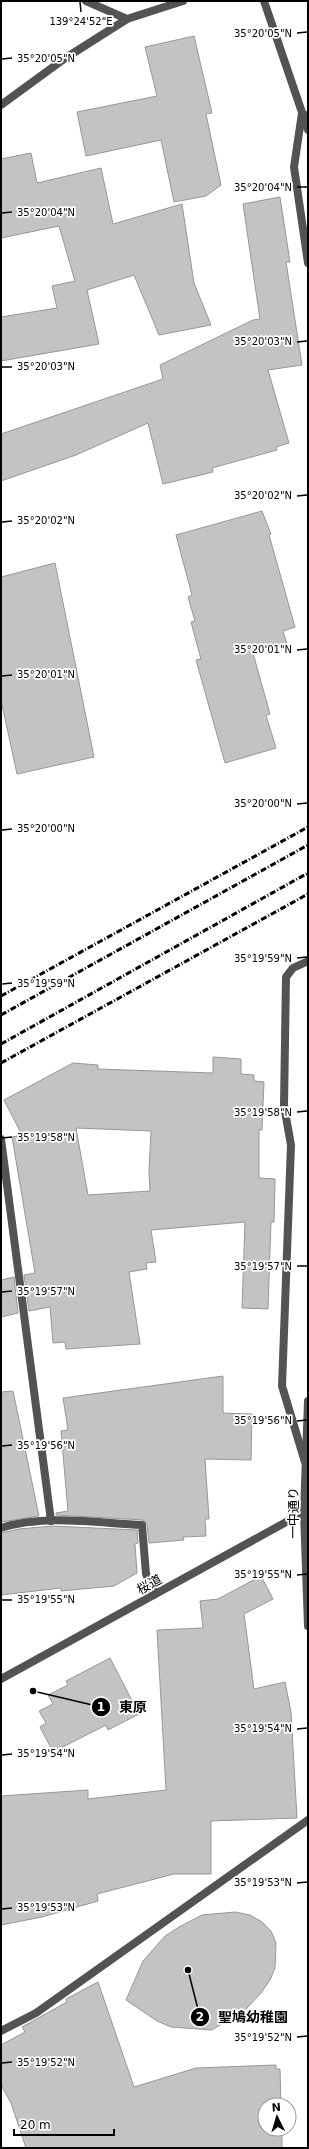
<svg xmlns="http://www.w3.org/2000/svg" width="309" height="2149" font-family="'DejaVu Sans','Noto Sans JP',sans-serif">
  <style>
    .building { fill: #c3c3c3; stroke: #979797; fill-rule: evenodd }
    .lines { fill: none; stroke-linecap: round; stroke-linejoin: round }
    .minor { stroke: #535353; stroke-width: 8 }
    .tertiary { stroke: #535353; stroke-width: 8 }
    .rail { stroke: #000; stroke-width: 3; stroke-dasharray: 6 2 1 2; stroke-linecap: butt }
    .ticks { fill: none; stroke: #000; stroke-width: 1.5 }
    .labels { text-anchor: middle; stroke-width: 3.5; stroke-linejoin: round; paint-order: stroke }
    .street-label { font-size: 13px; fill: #000; stroke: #fff }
    .ticks-label { font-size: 10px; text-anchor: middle; fill: #000; stroke: #fff; stroke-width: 3.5; stroke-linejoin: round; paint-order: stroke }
    .leader { fill: none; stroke: #000; stroke-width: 1.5 }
    .callout-dot { fill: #000; stroke: #fff; stroke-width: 1.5 }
    .mark-label { font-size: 12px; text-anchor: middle; font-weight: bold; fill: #fff }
    .callout-label { font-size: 14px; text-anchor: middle; font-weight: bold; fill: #000; stroke: #fff; stroke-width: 3.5; stroke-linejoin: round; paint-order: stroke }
  </style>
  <rect width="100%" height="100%" fill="#fff"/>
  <g class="building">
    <path d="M 194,36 L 212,113 L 206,114 L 221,185 L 206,196 L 174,202 L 161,140 L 86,156 L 77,112 L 157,96 L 145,47 Z"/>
    <path d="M 31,153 L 37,183 L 101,168 L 113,224 L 182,204 L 194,283 L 211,325 L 159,335 L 134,275 L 87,290 L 99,344 L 1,361 L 1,317 L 57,308 L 52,286 L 75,281 L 59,226 L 1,238 L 1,159 Z"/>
    <path d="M 280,197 L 290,262 L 286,262 L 302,365 L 268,370 L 289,443 L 276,447 L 277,450 L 212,468 L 213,472 L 163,484 L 148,423 L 76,455 L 1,481 L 1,434 L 163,379 L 160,365 L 253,320 L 260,319 L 243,204 Z"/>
    <path d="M 262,511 L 271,534 L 269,535 L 295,627 L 283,631 L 287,644 L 253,653 L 270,714 L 266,715 L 276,748 L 225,763 L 196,660 L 201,659 L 191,622 L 195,621 L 188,597 L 192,595 L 176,535 Z"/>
    <path d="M 55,563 L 94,757 L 17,774 L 1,700 L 1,577 Z"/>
    <path d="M 213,1057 L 241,1059 L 241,1074 L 254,1075 L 254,1081 L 264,1082 L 262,1130 L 259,1130 L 259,1178 L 275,1179 L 274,1222 L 271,1222 L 268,1309 L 242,1308 L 245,1222 L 151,1230 L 156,1262 L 146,1263 L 147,1269 L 129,1272 L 140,1344 L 66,1349 L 65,1342 L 53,1343 L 50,1307 L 29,1311 L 24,1275 L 35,1273 L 12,1137 L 22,1135 L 4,1100 L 73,1063 L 98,1065 L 98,1069 L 213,1073 ZM 76,1128 L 151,1131 L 149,1171 L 150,1191 L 88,1195 Z"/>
    <path d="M 14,1277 L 18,1313 L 1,1317 L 1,1280 Z"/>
    <path d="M 223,1376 L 223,1413 L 252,1414 L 251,1460 L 205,1459 L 209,1519 L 205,1519 L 206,1536 L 183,1537 L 184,1540 L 149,1543 L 147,1524 L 143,1520 L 56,1515 L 56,1513 L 68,1511 L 61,1431 L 68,1430 L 63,1398 Z"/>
    <path d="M 13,1391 L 39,1516 L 1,1522 L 1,1392 Z"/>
    <path d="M 53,1526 L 137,1530 L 138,1543 L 135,1544 L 137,1573 L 114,1586 L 61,1591 L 61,1588 L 1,1595 L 1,1533 L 19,1529 Z"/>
    <path d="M 261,1576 L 273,1599 L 244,1614 L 254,1689 L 285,1682 L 291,1712 L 297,1818 L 211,1821 L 211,1874 L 174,1874 L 97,1894 L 98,1901 L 42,1917 L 1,1925 L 1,1796 L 88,1790 L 88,1799 L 166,1790 L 157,1630 L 203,1628 L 200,1601 L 218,1599 Z"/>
    <path d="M 110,1658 L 139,1714 L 108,1730 L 106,1725 L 53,1752 L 40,1727 L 46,1723 L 39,1711 L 53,1704 L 48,1695 L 68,1685 L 66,1681 Z"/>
    <path d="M 235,1912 L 250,1915 L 262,1922 L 271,1931 L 276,1943 L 275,1968 L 270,1980 L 261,1993 L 247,2008 L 212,2030 L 171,2027 L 157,2021 L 126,2000 L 143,1961 L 165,1936 L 179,1927 L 202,1915 Z"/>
    <path d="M 98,1982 L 134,2087 L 196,2068 L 276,2065 L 276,2069 L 280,2069 L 281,2105 L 265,2105 L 265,2129 L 282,2129 L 282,2148 L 26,2148 L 11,2103 L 1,2085 L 1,2045 L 25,2032 L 22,2027 L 67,2002 L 66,1999 Z"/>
  </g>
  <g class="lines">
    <g class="minor">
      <path d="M 86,1 L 127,19"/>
      <path d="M 1,105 L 64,59 L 127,19 L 183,1"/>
      <path d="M 308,117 L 302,113 L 294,167 L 308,263"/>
      <path d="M 1,1139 L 51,1521"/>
      <path d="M 305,1462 L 282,1386 L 291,1145 L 284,1106 L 286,977 L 293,968 L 308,961"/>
      <path d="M 1,1528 C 45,1514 97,1523 142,1525 L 146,1574 L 155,1594"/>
      <path d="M 1,2031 L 36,2013 L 308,1820"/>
    </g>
    <g class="tertiary">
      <path d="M 264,1 L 308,130"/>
      <path d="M 308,1401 L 304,1512 L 308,1626"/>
      <path d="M 1,1679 L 308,1510"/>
    </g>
    <g class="rail">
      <path d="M 1,996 L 308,827"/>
      <path d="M 1,1015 L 308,845"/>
      <path d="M 1,1044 L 308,873"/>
      <path d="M 1,1063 L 308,894"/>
    </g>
  </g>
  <path class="ticks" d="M 80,2 L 81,12M 297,33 L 307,32M 2,59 L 12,58M 297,187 L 307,187M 2,213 L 12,212M 297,342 L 307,341M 2,367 L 12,367M 297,496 L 307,495M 2,522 L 12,521M 297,650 L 307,649M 2,676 L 12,675M 297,804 L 307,803M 2,830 L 12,829M 297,958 L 307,957M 2,984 L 12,983M 297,1112 L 307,1111M 2,1138 L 12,1137M 297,1266 L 307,1266M 2,1292 L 12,1291M 297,1421 L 307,1420M 2,1446 L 12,1445M 297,1575 L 307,1574M 2,1600 L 12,1600M 297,1729 L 307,1728M 2,1755 L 12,1754M 297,1883 L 307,1882M 2,1909 L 12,1908M 297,2037 L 307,2036M 2,2063 L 12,2062"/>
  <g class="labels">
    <g class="street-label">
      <text transform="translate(293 1513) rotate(-90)" y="5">一中通り</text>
      <text transform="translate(149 1584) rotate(-29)" y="5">桜道</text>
    </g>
  </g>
  <g class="ticks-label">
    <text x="81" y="25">139°24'52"E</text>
    <text x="263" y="37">35°20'05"N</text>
    <text x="46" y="62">35°20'05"N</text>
    <text x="263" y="191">35°20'04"N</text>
    <text x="46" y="216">35°20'04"N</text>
    <text x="263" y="345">35°20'03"N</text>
    <text x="46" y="370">35°20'03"N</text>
    <text x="263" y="499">35°20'02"N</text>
    <text x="46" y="524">35°20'02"N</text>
    <text x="263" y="653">35°20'01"N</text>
    <text x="46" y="678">35°20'01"N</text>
    <text x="263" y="807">35°20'00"N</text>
    <text x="46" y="832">35°20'00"N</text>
    <text x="263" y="962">35°19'59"N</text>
    <text x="46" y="987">35°19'59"N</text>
    <text x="263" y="1116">35°19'58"N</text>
    <text x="46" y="1141">35°19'58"N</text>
    <text x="263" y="1270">35°19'57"N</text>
    <text x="46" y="1295">35°19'57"N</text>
    <text x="263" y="1424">35°19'56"N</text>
    <text x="46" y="1449">35°19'56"N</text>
    <text x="263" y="1578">35°19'55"N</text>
    <text x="46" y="1603">35°19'55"N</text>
    <text x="263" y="1732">35°19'54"N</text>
    <text x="46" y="1757">35°19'54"N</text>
    <text x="263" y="1886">35°19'53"N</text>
    <text x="46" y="1911">35°19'53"N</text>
    <text x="263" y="2041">35°19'52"N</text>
    <text x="46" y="2066">35°19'52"N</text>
  </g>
  <path class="leader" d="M33 1691L101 1707M188 1970L200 2017"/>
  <g class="callout-dot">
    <circle cx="33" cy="1691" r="4"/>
    <circle cx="188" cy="1970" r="4"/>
    <circle cx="101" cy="1707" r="10"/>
    <circle cx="200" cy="2017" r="10"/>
  </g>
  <g class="mark-label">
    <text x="101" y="1711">1</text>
    <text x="200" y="2021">2</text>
  </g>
  <g class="callout-label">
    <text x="133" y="1712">東原</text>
    <text x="253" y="2022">聖鳩幼稚園</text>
  </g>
  <rect width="309" height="2149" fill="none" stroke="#000000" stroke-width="4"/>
  <g transform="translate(277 2117) rotate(355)"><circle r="19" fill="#ffffff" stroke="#999999"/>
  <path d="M0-3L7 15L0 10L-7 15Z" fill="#000000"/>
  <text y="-6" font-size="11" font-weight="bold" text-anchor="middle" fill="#000000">N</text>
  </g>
  <path d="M14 2129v6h100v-6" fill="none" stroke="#000000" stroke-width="2"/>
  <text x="20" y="2129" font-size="12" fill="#000000" stroke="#ffffff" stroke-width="3" paint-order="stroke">20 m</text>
</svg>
